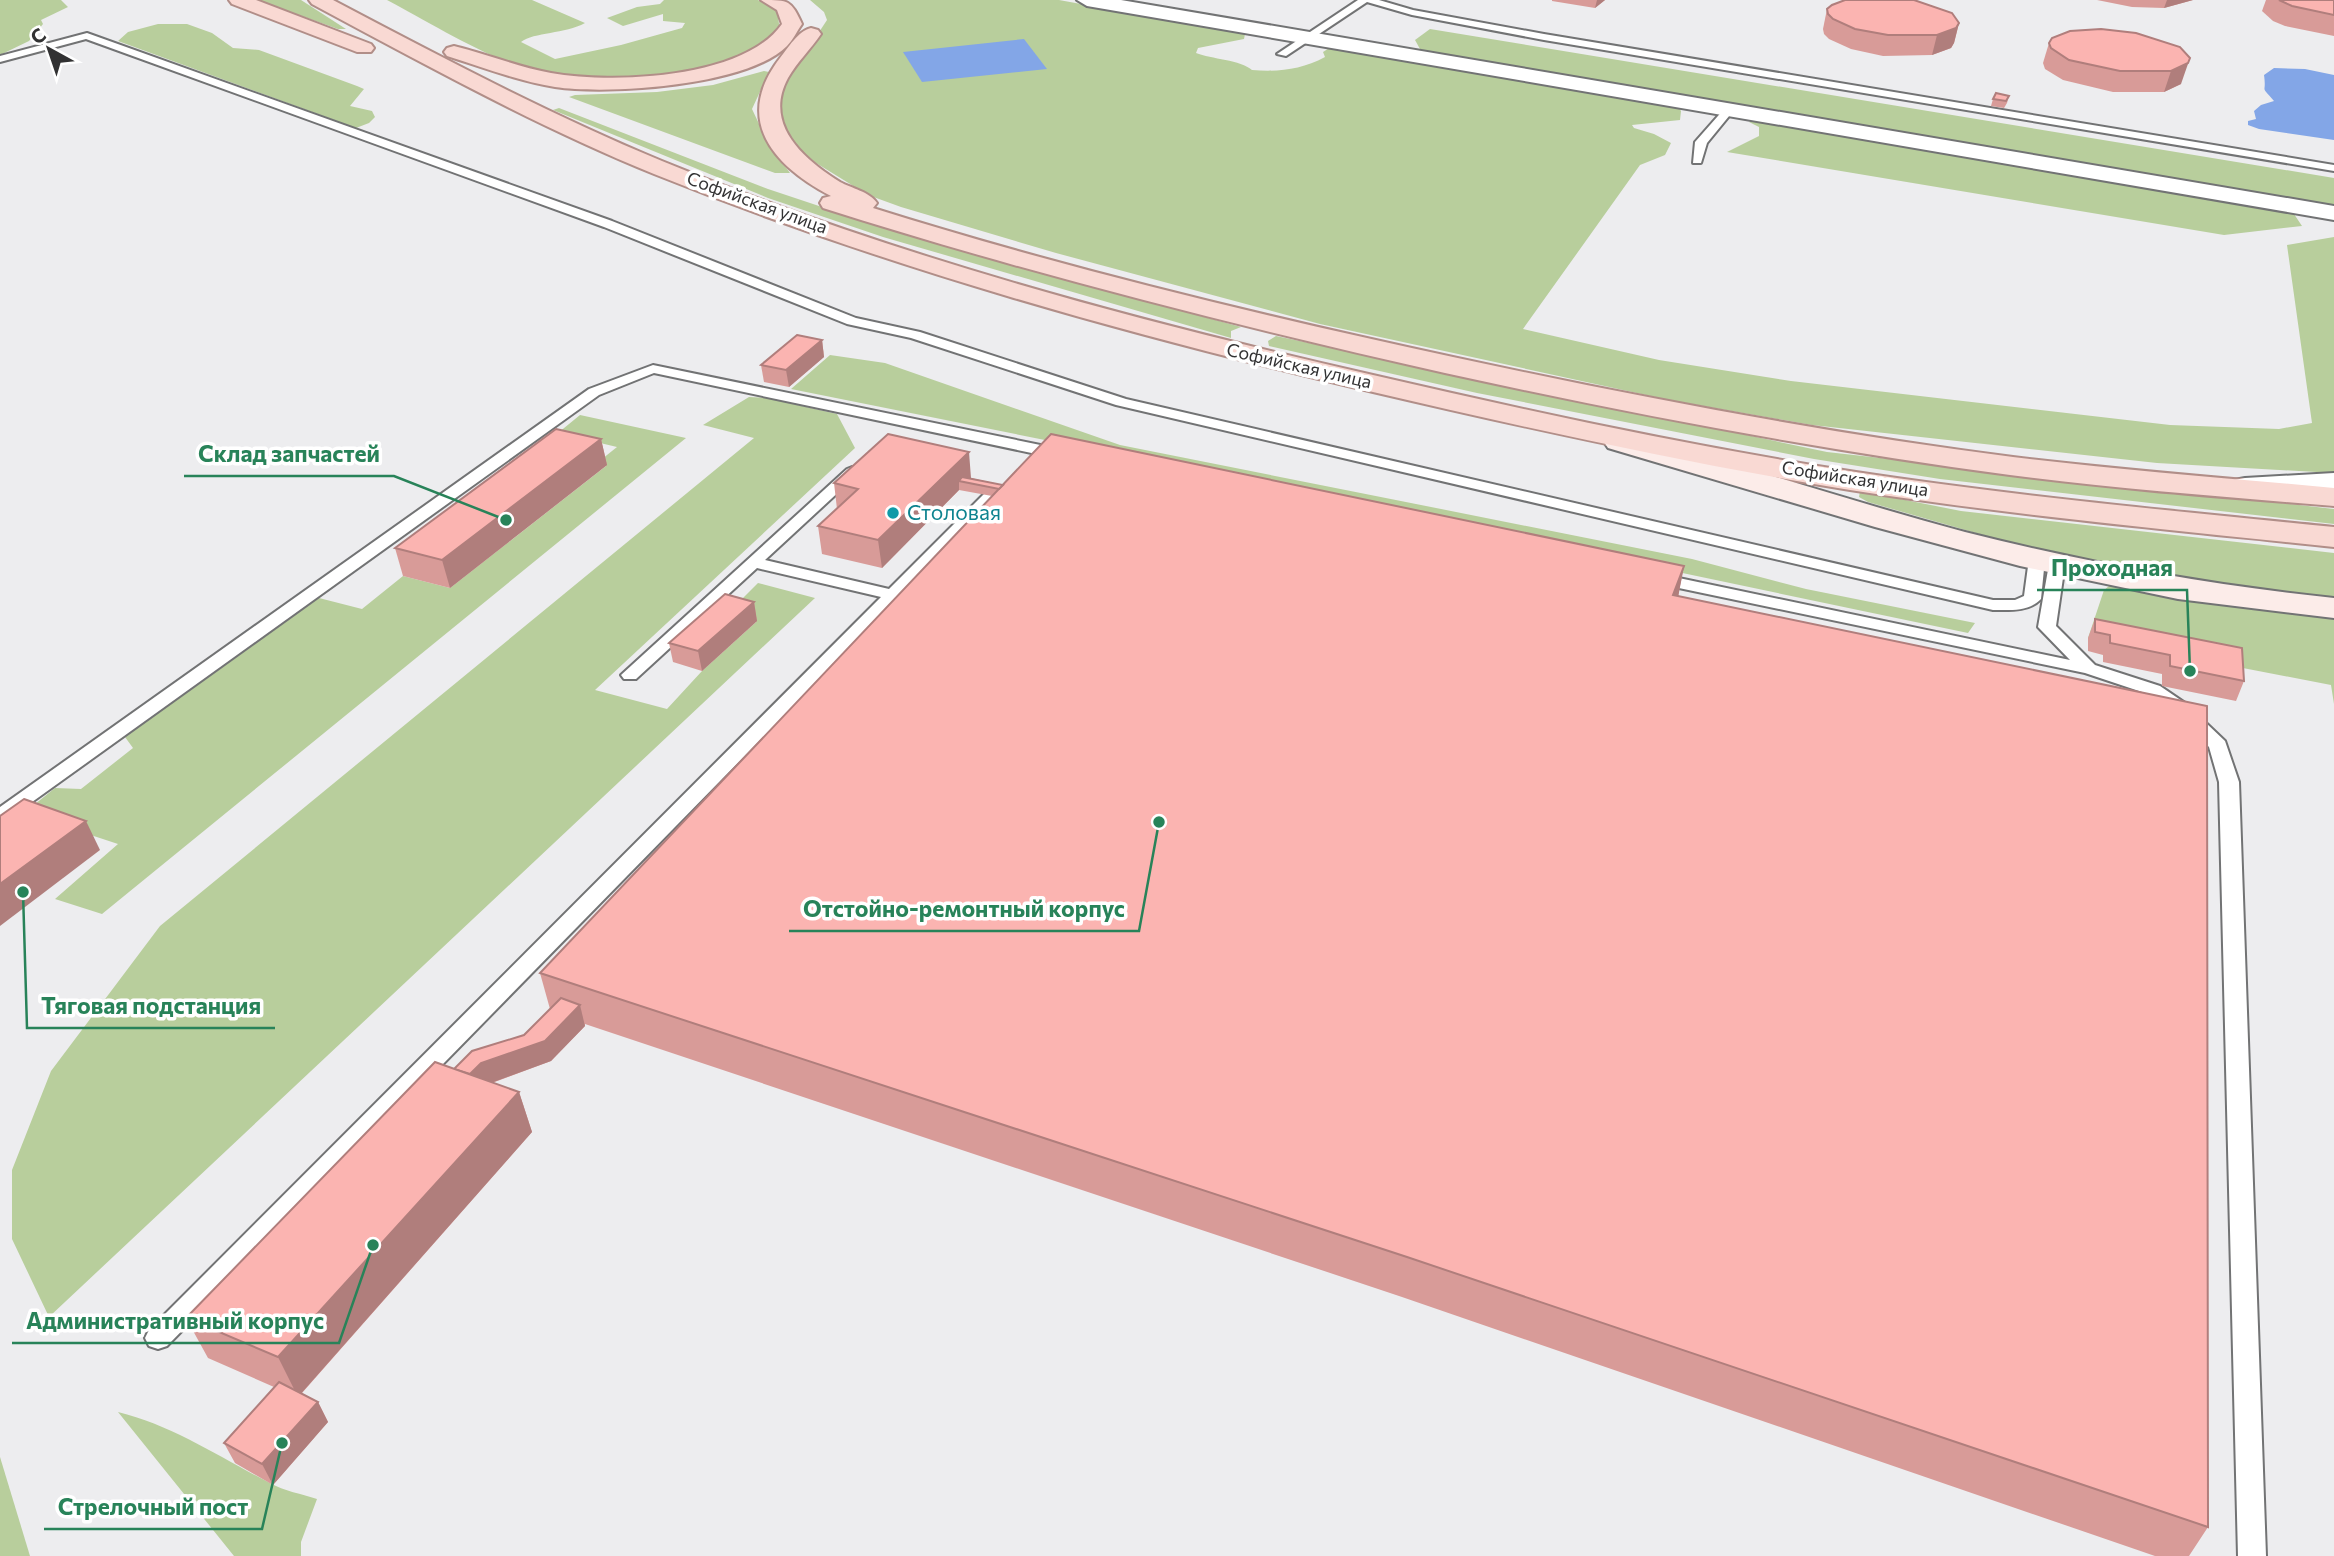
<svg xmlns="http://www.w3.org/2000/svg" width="2334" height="1556" font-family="Commissioner,sans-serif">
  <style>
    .green { fill: #b8ce9c }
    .water { fill: #83a6e7 }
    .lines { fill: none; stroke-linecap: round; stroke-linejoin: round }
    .lane-casing { stroke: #727374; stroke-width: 4 }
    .street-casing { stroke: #727374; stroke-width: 4 }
    .secondary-casing { stroke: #727374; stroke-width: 4 }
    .primary-casing { stroke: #b18e88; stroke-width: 4 }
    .lane { fill: #fff; fill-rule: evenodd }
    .street { fill: #fff; fill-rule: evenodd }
    .secondary { fill: #fcece9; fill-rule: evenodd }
    .primary { fill: #f9d9d3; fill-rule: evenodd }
    .wall { fill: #d89b98 }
    .shaded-wall { fill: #b07e7c }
    .building { fill: #fbb4b1; stroke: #b07e7c; stroke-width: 2 }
    .culture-dot { fill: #0f9aa8; stroke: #fff; stroke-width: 2.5 }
    .labels { text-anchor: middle; stroke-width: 7; stroke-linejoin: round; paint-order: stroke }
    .far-street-label { font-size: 18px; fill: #323233; stroke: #fff }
    .culture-label { font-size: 21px; fill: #0d838f; stroke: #fff; text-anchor: start }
    .leader { fill: none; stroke: #288359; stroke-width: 2.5 }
    .callout-dot { fill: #288359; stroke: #fff; stroke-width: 2.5 }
    .callout-label { font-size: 23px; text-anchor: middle; font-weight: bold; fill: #288359; stroke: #fff; stroke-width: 7; stroke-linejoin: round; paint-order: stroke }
  </style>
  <rect width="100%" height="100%" fill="#ededef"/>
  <g class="green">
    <path d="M 0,0 L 61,0 L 68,7 L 41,20 L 43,24 L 29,41 L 0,55 Z"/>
    <path d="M 257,0 L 301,0 L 346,29 L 338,29 Z"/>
    <path d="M 387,0 L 532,0 L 585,23 C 565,34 534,32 521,42 L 555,59 L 621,45 L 682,28 L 685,23 L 663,21 L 663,14 L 623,26 L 607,18 L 637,7 L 660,4 L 664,0 L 758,0 L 777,11 L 780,30 C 768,50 733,61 711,66 C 654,79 593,84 536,71 C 491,61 429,22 387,0 Z"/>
    <path d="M 810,0 L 1059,0 L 1245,34 L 1244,39 L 1198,48 L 1196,53 C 1211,59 1241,60 1252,70 C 1278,72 1301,70 1325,57 L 1323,52 L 1334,45 L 1676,104 L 1681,111 L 1680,120 L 1632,125 L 1634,128 L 1654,134 L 1671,143 L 1665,155 L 1640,165 L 1523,329 L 1659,360 L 1791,381 L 2170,425 L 2279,429 L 2312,423 L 2287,245 L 2334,237 L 2334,473 L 2157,463 L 1812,425 L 1669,400 L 1320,324 L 1056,253 L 901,207 L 868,195 L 816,163 L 796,147 L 781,122 L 778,106 L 785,84 L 827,20 L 824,12 Z"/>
    <path d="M 158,24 L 187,24 L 212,33 L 233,48 L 259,50 L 357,86 L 364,89 L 350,106 L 372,111 L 375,117 L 369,123 L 356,128 L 118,41 L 128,32 Z"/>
    <path d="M 1430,29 L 2334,178 L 2334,207 L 1430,53 L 1420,49 L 1415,40 Z"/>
    <path d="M 764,71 L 769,72 L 752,109 L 768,143 L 790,173 L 775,173 L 569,97 L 575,95 L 657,92 L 713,85 Z"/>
    <path d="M 559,108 L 768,189 L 909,236 L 1241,327 L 1231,331 L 1231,338 L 883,237 L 768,198 L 553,110 Z"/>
    <path d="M 1754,120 L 2292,211 L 2302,226 L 2224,235 L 1727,152 L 1759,136 L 1759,127 L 1749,122 Z"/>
    <path d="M 1276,336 L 1827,452 L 2334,509 L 2334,524 L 1940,479 L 1814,459 L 1477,393 L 1269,346 L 1268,341 Z"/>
    <path d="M 830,355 L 885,363 L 1120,445 L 1692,559 L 1806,589 L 1975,623 L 1968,633 L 1110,453 L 791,389 Z"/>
    <path d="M 749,397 L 767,398 L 837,414 L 855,448 L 595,690 L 667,709 L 702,671 L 756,622 L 728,613 L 758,583 L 815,598 L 49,1317 L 12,1239 L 12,1170 L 51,1071 L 160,926 L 754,438 L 703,425 Z"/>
    <path d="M 580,415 L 686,438 L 102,914 L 55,899 L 118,844 L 24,813 L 55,788 L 81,789 L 133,748 L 125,737 L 319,598 L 362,609 L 403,576 L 450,588 L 606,466 L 597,463 L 617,447 L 558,433 Z"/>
    <path d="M 1860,491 L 1961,511 L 2334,553 L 2334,599 L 2246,591 L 2042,552 L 1868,502 L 1859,497 Z"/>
    <path d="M 2113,583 L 2334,616 L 2334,704 L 2331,685 L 2088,638 L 2104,590 Z"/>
    <path d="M 118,1412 C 172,1425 221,1458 270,1483 C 284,1491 302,1494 317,1499 L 301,1542 L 301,1556 L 234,1556 Z"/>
    <path d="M 0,1457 L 30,1556 L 0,1556 Z"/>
  </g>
  <g class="water">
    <path d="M 1024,39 L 1047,69 L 922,82 L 903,52 Z"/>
    <path d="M 2274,68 L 2305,69 L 2334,75 L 2334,140 L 2259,129 L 2248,125 L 2248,121 L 2256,119 L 2254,111 L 2261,105 L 2274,101 C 2259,83 2267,96 2264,75 Z"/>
  </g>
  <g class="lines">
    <defs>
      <g id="lane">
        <path d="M 1358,0 L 1379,0 L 1413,10 L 1544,34 L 2334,165 L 2334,171 L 1544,40 L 1412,15 L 1367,2 L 1286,56 L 1277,54 Z"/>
        <path d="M 87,33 L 612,221 L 856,318 L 920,332 L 1126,399 L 1993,600 L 2015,600 L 2024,596 L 2029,559 L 2037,554 L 2045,559 L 2041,599 C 2028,612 2010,610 1993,610 L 1116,405 L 911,338 L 847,324 L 604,227 L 86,39 L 0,62 L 0,56 Z"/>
        <path d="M 1725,108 L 1734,110 L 1707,143 L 1701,163 L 1693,163 L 1695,142 Z"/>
        <path d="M 653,365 L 1060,449 L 1068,454 L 1060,459 L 654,373 L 599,395 L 7,820 L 0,822 L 0,807 L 589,389 Z"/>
        <path d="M 852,467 L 857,469 L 860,472 L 857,475 L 765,560 L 889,589 L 985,493 L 991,491 L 999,496 L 167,1346 L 158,1349 L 149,1346 L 145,1338 L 149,1330 L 881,597 L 757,568 L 636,679 L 624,679 L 621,675 L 847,469 Z"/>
        <path d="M 2057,559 L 2065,564 L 2056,626 L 2095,665 L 2160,686 L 2185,703 L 2225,741 L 2239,782 L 2266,1556 L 2238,1556 L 2219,782 L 2209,747 L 2173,711 L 2148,694 L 2085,673 L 1655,583 L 1647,578 L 1655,573 L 2070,660 L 2038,627 L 2049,564 Z"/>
      </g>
      <g id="street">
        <path d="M 1077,0 L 1121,0 L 2334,206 L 2334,220 L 1087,6 Z"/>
        <path d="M 2334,473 L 2334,491 L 2245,496 L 2234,494 L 2229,487 L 2234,480 L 2245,478 Z"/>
      </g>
      <path id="secondary" d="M 1619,433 C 1735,462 1849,501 1965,532 C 2087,563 2209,585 2334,598 L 2334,618 L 2178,599 L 2020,566 L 1875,527 L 1608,448 L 1604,442 L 1608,436 Z"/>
      <g id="primary">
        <path d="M 229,0 L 256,0 L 371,44 L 374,48 L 371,52 L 357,52 L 232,4 Z"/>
        <path d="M 309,0 L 333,0 C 441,57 549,114 662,161 C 891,255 1133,320 1373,375 C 1533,412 1694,447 1856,472 C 2014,496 2174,511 2334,527 L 2334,547 C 2173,530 2010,515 1850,490 C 1690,464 1531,429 1373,392 C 1129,335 886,267 654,174 C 536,126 424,64 312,4 Z"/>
        <path d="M 761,0 C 789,0 791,0 802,24 C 797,31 793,40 787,46 C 748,86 608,95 555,87 C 518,81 482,67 447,56 L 444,52 L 447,48 L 454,46 C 487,54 518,67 551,73 C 612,84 744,79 782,24 L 777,10 Z"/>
        <path d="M 811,28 L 818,30 L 821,34 C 811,49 797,62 788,78 C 763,124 803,159 840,182 C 851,188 870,192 877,203 L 873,208 C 1064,268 1258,315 1453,357 C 1638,397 1825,433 2013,457 C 2120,470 2227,478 2334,488 L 2334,506 C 2226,497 2117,489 2010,475 C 1820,450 1632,414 1445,373 C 1236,326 1028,273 823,208 L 820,203 L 823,198 L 831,196 C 772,165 733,119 780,58 C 788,48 798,31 811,28 Z"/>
      </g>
    </defs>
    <use href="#lane" class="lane-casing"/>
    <use href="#street" class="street-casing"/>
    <use href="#secondary" class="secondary-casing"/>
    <use href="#primary" class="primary-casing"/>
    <use href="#lane" class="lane"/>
    <use href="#street" class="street"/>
    <use href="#secondary" class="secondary"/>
    <use href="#primary" class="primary"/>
  </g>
  <g class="wall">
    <path d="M 1552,0 L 1605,0 L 1595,8 L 1552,1 Z"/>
    <path d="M 2097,0 L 2193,0 L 2164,8 L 2132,7 Z"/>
    <path d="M 2266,0 L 2334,0 L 2334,36 L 2285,26 L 2273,21 L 2262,11 Z"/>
    <path d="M 1827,9 L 1959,23 L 1954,43 L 1951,48 L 1932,55 L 1883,56 L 1851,49 L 1829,39 L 1824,34 L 1823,29 Z"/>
    <path d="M 2049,43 L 2180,47 L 2181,84 L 2164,92 L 2113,92 L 2063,80 L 2045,69 L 2043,63 Z"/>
    <path d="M 2009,96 L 2007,103 L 2004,108 L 1991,106 L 1993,99 Z"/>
    <path d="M 822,340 L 824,357 L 789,387 L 764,382 L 761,365 Z"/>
    <path d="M 601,439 L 607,465 L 450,588 L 403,576 L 395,548 Z"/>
    <path d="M 971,478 L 1003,485 L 1684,566 L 1678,596 L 2208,1527 L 2189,1556 L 2155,1556 L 1402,1297 L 585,1024 L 585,1026 L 551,1061 L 492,1083 L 519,1092 L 532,1132 L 302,1393 L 318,1402 L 328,1422 L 273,1485 L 235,1463 L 224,1443 L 274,1387 L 208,1358 L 186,1318 L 454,1069 L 524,1035 L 550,1009 L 540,973 L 992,496 L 959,490 L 882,568 L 822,554 L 818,526 L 837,509 L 834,483 Z"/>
    <path d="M 754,602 L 757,621 L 702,671 L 673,662 L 669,643 Z"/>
    <path d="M 2095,619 L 2244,681 L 2236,701 L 2162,686 L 2162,674 L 2103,662 L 2103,655 L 2088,651 L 2088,638 Z"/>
  </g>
  <g class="shaded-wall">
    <path d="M 1597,0 L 1605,0 L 1595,8 Z"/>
    <path d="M 2167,0 L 2193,0 L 2164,8 Z"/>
    <path d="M 1959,23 L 1954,43 L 1951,48 L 1932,55 L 1937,35 Z"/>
    <path d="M 2190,58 L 2181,84 L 2164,92 L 2171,71 Z"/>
    <path d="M 822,340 L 824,357 L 789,387 L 786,370 Z"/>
    <path d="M 601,439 L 607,465 L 450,588 L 442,560 Z"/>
    <path d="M 969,452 L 971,478 L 959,481 L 959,490 L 882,568 L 878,540 Z"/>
    <path d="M 1684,566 L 1677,603 L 1673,595 Z"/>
    <path d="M 754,602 L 757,621 L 702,671 L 698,651 Z"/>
    <path d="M 86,821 L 100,850 L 0,926 L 0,884 Z"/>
    <path d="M 580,1005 L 585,1026 L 551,1061 L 488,1084 L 458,1087 L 481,1063 Z"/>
    <path d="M 519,1092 L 532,1132 L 298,1397 L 278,1357 Z"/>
    <path d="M 318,1402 L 328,1422 L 273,1485 L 262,1464 Z"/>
  </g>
  <g class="building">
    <path d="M 1845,0 L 1914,0 L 1952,13 L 1959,23 L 1956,28 L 1937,35 L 1888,35 L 1855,29 L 1833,19 L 1828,14 L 1827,9 L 1832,5 Z"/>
    <path d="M 2279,0 L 2334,0 L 2334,15 L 2292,6 Z"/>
    <path d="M 2101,29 L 2136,33 L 2180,47 L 2190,58 L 2188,63 L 2171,71 L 2120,71 L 2069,60 L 2051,48 L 2049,43 L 2052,38 L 2070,31 Z"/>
    <path d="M 1996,93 L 2009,96 L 2006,101 L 1993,99 Z"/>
    <path d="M 797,335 L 822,340 L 786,370 L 761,365 Z"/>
    <path d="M 556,429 L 601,439 L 442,560 L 395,548 Z"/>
    <path d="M 888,434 L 969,452 L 878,540 L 818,526 L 858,489 L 834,483 Z"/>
    <path d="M 1051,434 L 1684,566 L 1673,595 L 2207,706 L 2208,1527 L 1407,1257 L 540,973 Z"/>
    <path d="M 962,477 L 1003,485 L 999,489 L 959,481 Z"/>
    <path d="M 725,594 L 754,602 L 698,651 L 669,643 Z"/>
    <path d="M 2095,619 L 2242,648 L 2244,681 L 2170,666 L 2170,655 L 2110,643 L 2110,635 L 2095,632 Z"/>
    <path d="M 24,799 L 86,821 L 0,884 L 0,816 Z"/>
    <path d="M 561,998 L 580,1005 L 545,1041 L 481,1063 L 470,1074 L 454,1069 L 472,1051 L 524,1035 Z"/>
    <path d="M 435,1062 L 519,1092 L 278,1357 L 186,1318 Z"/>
    <path d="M 279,1382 L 318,1402 L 262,1464 L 224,1443 Z"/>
  </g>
  <circle class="culture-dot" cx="893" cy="513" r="7"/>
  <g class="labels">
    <g class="far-street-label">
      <text transform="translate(757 203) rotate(20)" y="6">Софийская улица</text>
      <text transform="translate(1299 366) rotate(13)" y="6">Софийская улица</text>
      <text transform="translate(1855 479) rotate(9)" y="6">Софийская улица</text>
    </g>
    <g class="culture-label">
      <text x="907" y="520">Столовая</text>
    </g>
  </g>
  <path class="leader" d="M506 520L394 476H184M2190 671L2187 590H2037M1159 822L1139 931H789M23 892L27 1028H275M373 1245L339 1343H12M282 1443L262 1529H44"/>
  <g class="callout-dot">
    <circle cx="506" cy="520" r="7"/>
    <circle cx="2190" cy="671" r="7"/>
    <circle cx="1159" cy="822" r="7"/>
    <circle cx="23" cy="892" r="7"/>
    <circle cx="373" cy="1245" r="7"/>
    <circle cx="282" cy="1443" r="7"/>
  </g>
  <g class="callout-label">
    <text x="289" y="462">Склад запчастей</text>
    <text x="2112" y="576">Проходная</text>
    <text x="964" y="917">Отстойно-ремонтный корпус</text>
    <text x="151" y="1014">Тяговая подстанция</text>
    <text x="175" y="1329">Административный корпус</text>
    <text x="153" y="1515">Стрелочный пост</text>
  </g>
  <g transform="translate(49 49) rotate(320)" stroke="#ffffff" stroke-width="5" paint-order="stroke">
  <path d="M0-5L12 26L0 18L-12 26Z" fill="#323233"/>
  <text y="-10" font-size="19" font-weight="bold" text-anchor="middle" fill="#323233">С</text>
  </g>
</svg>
